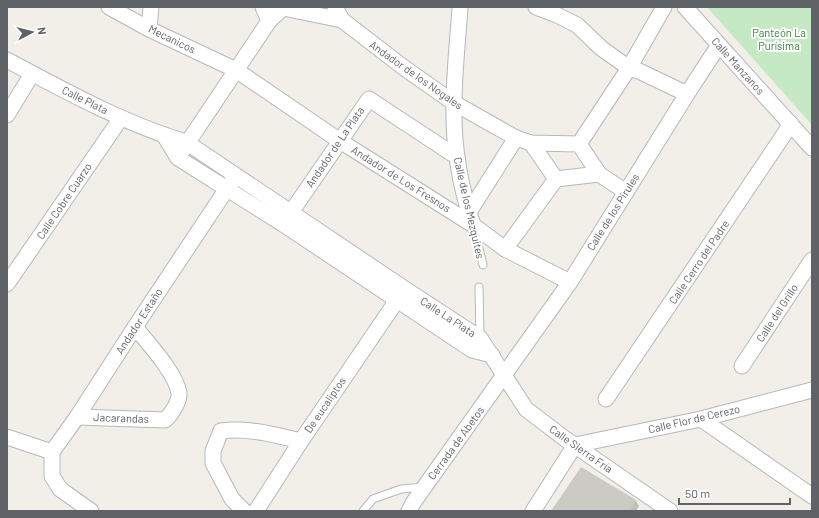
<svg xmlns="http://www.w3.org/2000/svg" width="819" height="518" font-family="Barlow,sans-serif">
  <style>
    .green { fill: #c5e8c5 }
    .shadow { fill: #0003 }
    .building { fill: #cccac5 }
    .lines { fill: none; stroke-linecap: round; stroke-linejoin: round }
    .lane-casing { stroke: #b5b8bc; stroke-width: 9 }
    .street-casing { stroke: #b5b8bc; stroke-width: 17 }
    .lane { stroke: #fff; stroke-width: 7 }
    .street { stroke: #fff; stroke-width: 15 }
    .labels { text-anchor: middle; stroke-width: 4; stroke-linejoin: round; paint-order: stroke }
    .park-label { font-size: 11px; fill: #348238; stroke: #fff }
    .street-label { font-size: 11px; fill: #5f6368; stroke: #fff }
  </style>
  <rect width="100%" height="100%" fill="#f1efe8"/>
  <path class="green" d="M 707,7 L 812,7 L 812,125 Z"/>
  <path class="shadow" d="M 581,468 L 636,501 L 639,506 L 636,511 L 552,511 Z"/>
  <path class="building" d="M 581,467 L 636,500 L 630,511 L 551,511 Z"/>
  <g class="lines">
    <defs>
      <g id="lane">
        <path d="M 474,227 L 483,265"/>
        <path d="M 479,287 L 480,337"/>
        <path d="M 363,511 L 373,499 L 401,489 L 424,487"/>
      </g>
      <g id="street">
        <path d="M 109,7 L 149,29 L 236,70 L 340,141 L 473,225 L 505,249 L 570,282"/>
        <path d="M 263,7 L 269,21"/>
        <path d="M 335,7 L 342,20 L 403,67 L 454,103 L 516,138 L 531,143 L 579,144 L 599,174 L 626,192"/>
        <path d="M 460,7 C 458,39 454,72 454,105 C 453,146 460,186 473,225"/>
        <path d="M 536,7 L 557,15 L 577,25 L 601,48 L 629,68 L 639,71 L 687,94"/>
        <path d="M 685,7 L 812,148"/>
        <path d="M 283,8 L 342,20"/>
        <path d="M 149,29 L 151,7"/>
        <path d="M 7,60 C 63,90 125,124 186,142 L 405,289 L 480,338 L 526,409 L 564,438 L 670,511"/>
        <path d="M 7,115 L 32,74"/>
        <path d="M 164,135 L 178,158 L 283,224 L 472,350 L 492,355"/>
        <path d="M 579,144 L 629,68 L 664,7"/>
        <path d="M 182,151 L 269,21 L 284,7"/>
        <path d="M 556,179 L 599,174"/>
        <path d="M 469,212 L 516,138"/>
        <path d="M 285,221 L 369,99 L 457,157"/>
        <path d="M 505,249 L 556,179 L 531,143"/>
        <path d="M 7,284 L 121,118"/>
        <path d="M 742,366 L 812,260"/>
        <path d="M 606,399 L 791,124"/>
        <path d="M 77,417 L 165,420 C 171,415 180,401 179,393 C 176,373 148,343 135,327"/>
        <path d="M 701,419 L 812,496"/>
        <path d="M 7,437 L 52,452"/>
        <path d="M 52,452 L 77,417 L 135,327 L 232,181"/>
        <path d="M 52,452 L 52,476 L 60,489 L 91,511"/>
        <path d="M 244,511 L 232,499 L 213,463 L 213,451 L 221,431 C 247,427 275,435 301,441"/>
        <path d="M 256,511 L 301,441 L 402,293"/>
        <path d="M 409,511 L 413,503 L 570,282 L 687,94 L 719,45"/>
        <path d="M 533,511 L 575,445 L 701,419 L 812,390"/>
      </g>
    </defs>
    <use href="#lane" class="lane-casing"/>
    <use href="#street" class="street-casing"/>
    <use href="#lane" class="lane"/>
    <use href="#street" class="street"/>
  </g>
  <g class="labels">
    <g class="park-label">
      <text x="779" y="37">Panteón La<tspan x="779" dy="13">Purísima</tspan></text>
    </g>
    <g class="street-label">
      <text transform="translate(172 39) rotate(26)" y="4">Mecanicos</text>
      <text transform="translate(738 66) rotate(48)" y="4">Calle Manzanos</text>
      <text transform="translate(416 75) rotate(35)" y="4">Andador de los Nogales</text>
      <text transform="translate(85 100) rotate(26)" y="4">Calle Plata</text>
      <text transform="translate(335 147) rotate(-56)" y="4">Andador de La Plata</text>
      <text transform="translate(401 179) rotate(32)" y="4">Andador de Los Fresnos</text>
      <text transform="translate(64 201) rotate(-56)" y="4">Calle Cobre Cuarzo</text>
      <text transform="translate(469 208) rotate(77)" y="4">Calle de los Mezquites</text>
      <text transform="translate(613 212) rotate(-58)" y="4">Calle de los Pirules</text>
      <text transform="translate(699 262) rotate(-56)" y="4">Calle Cerro del Padre</text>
      <text transform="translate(777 313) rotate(-57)" y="4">Calle del Grillo</text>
      <text transform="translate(448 317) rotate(33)" y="4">Calle La Plata</text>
      <text transform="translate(139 321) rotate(-57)" y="4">Andador Estaño</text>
      <text transform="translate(325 405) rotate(-56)" y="4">De eucaliptos</text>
      <text transform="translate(121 418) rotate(2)" y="4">Jacarandas</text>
      <text transform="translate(694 419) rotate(-13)" y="4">Calle Flor de Cerezo</text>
      <text transform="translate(456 443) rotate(-54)" y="4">Cerrada de Abetos</text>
      <text transform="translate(581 449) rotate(35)" y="4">Calle Sierra Fría</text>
    </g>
  </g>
  <rect width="819" height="518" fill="none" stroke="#5f6368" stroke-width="16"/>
  <g transform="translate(32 32) rotate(83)" stroke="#ffffff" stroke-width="3" paint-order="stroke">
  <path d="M0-3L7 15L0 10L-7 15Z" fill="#5f6368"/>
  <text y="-6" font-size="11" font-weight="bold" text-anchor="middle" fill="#5f6368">N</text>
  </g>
  <path d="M679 498v6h111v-6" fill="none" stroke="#5f6368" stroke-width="2"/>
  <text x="685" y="498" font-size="12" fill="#5f6368" stroke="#ffffff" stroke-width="3" paint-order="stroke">50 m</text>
</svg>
